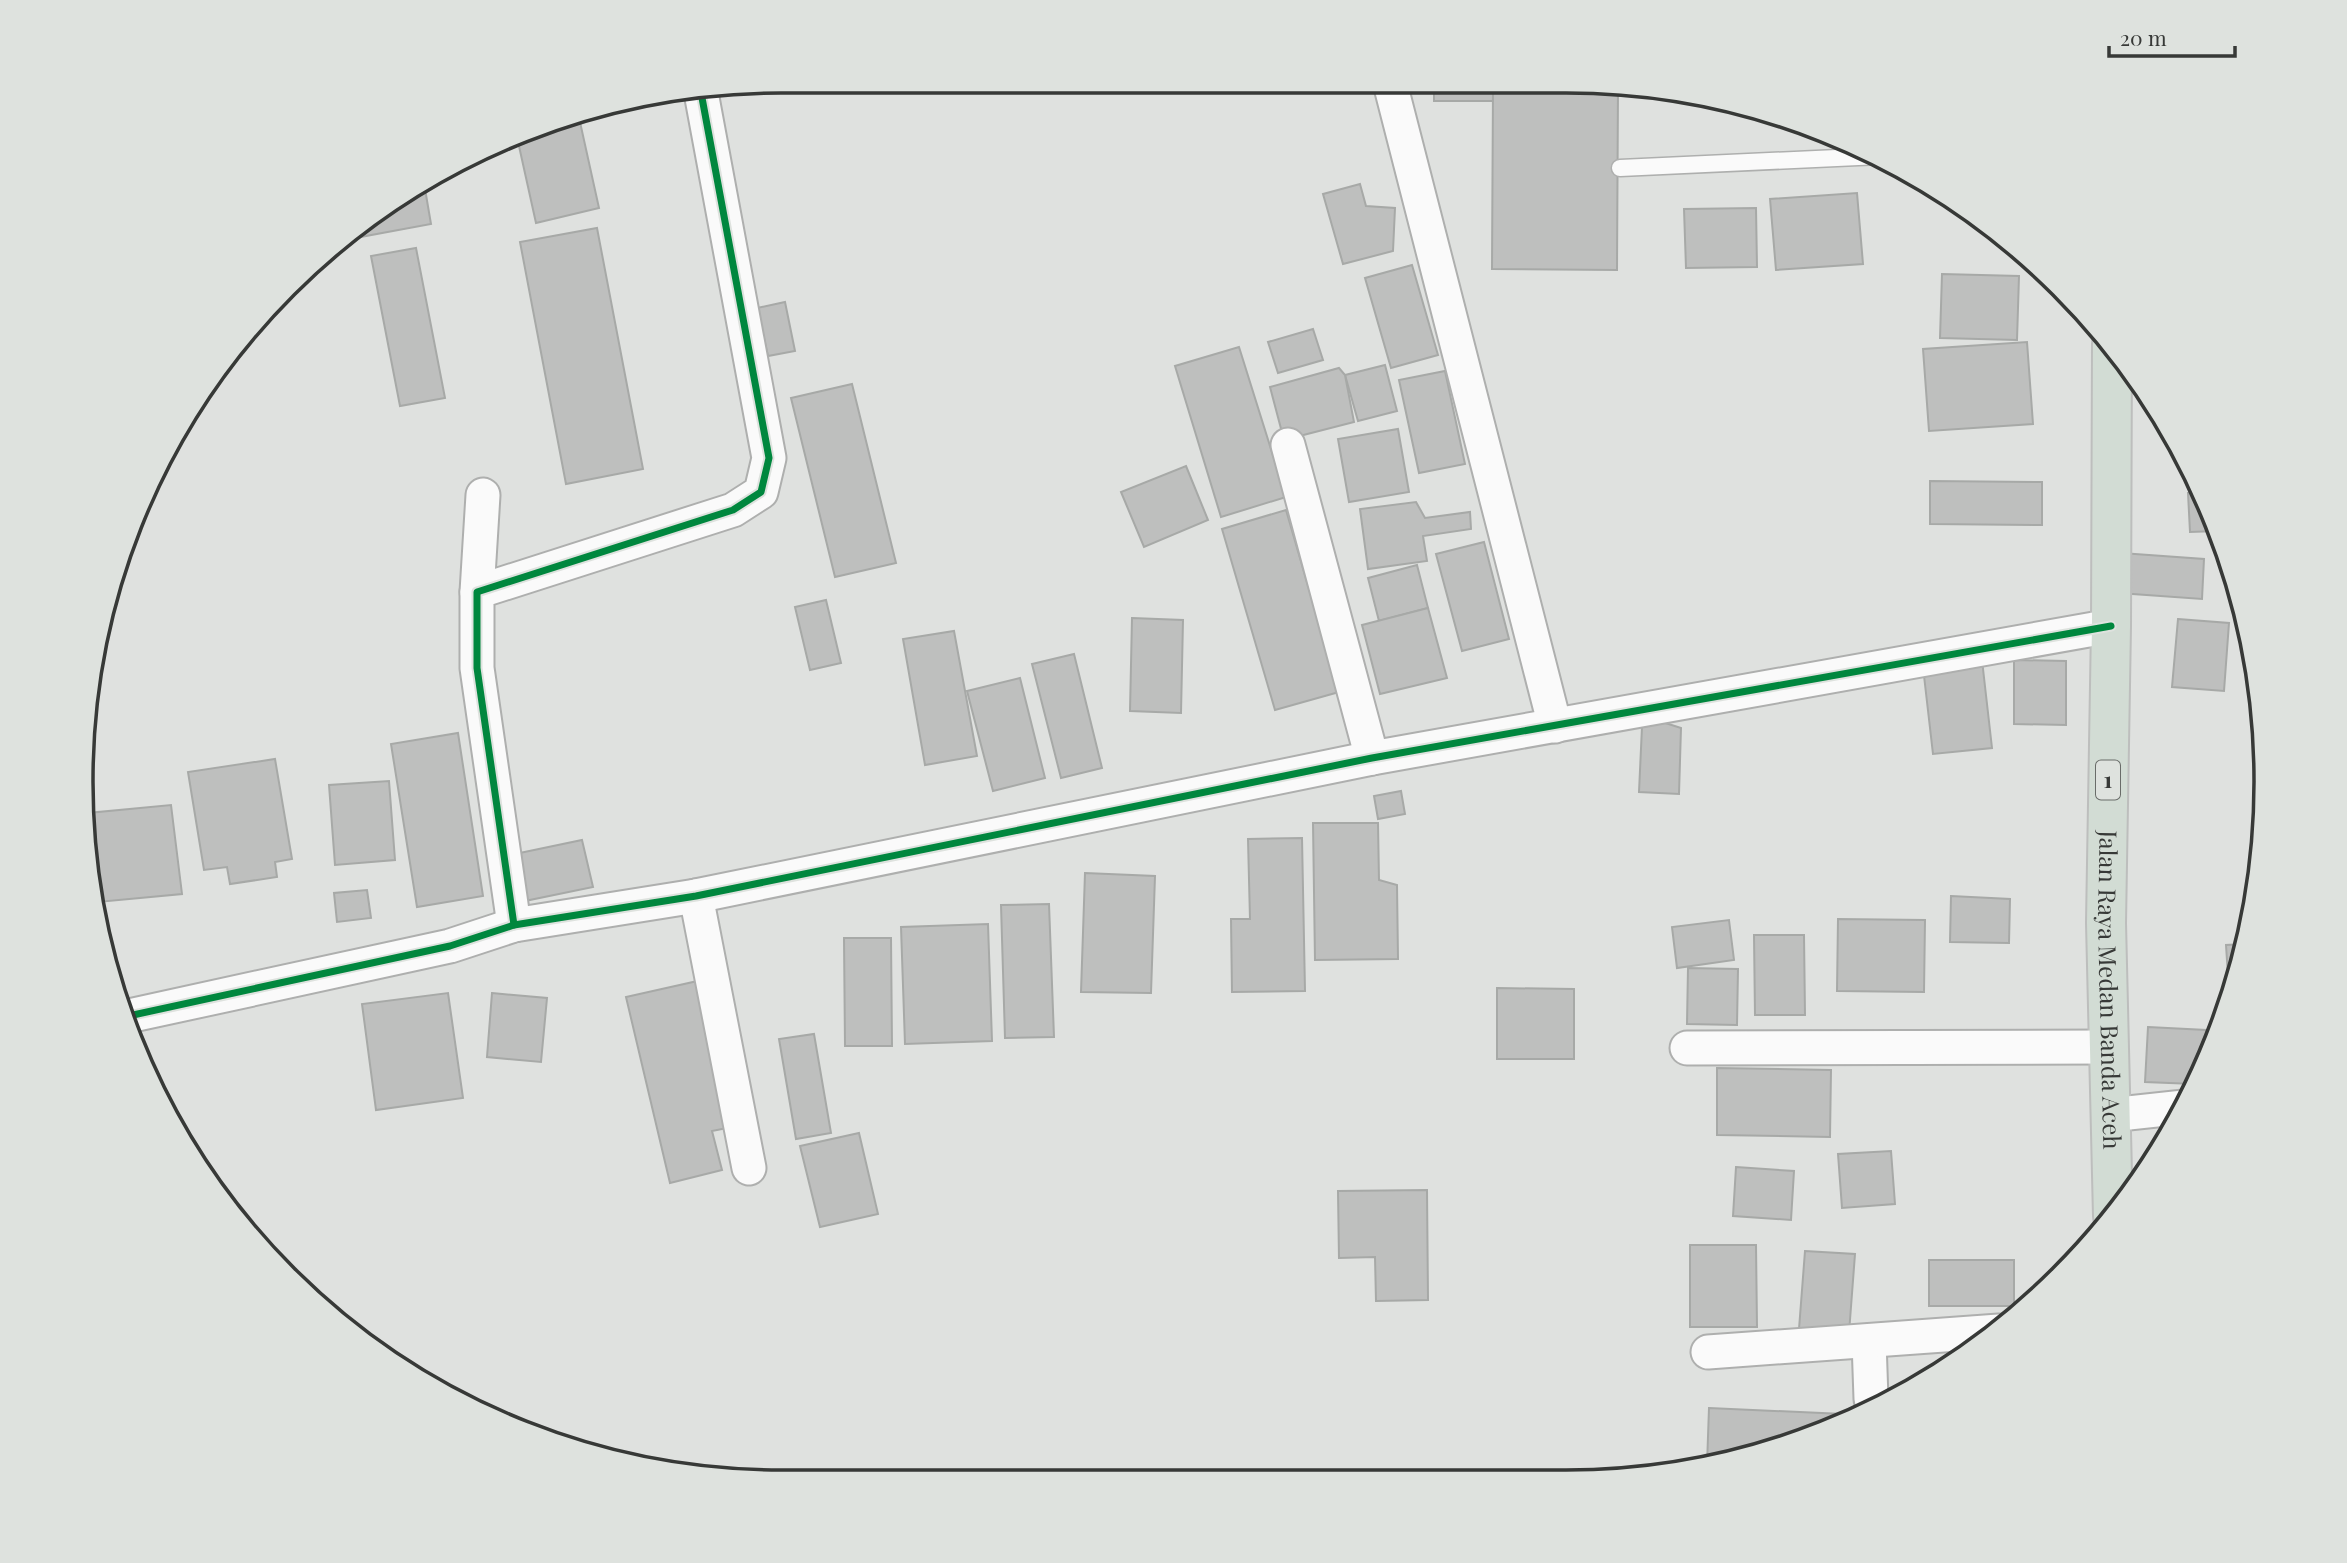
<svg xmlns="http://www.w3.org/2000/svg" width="2347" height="1563" font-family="'Playfair Display',serif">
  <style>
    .building { fill: #bebfbe; stroke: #a7a9a7; stroke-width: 2 }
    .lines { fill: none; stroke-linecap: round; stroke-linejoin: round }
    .service-casing { stroke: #aeafae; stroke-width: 19 }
    .minor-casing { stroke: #aeafae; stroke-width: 37 }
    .trunk-casing { stroke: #bdbebd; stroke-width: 42 }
    .service { stroke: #fafafa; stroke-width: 16 }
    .minor { stroke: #fafafa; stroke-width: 33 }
    .trunk { stroke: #d2dcd4; stroke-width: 38 }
    .cycleway-casing { stroke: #dee2de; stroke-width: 11 }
    .cycleway { stroke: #00873e; stroke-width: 7 }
    .labels { text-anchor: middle; stroke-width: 6; stroke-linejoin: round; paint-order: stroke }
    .shield { fill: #dee2de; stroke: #696c69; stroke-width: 2 }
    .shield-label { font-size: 23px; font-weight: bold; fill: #373937 }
    .street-label { font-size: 24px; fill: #373937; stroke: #dee2de }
    .rim { fill: none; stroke: #373937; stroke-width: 3.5 }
  </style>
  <rect width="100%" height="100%" fill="#dfe1df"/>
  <g class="building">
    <rect x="1434" y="87" width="59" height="14"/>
    <path d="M 1493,87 L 1618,87 L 1617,270 L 1492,269 Z"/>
    <path d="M 578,113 L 599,208 L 536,223 L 517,137 L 557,118 Z"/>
    <path d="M 424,183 L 431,224 L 355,238 L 353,229 L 392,199 Z"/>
    <path d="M 1360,184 L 1366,206 L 1395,208 L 1393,251 L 1343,264 L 1323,194 Z"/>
    <path d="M 1857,193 L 1863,264 L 1776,270 L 1770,199 Z"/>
    <path d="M 1756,208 L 1757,267 L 1686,268 L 1684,209 Z"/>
    <path d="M 597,228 L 643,469 L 566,484 L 520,242 Z"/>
    <path d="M 416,248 L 445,398 L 400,406 L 371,256 Z"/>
    <path d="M 1412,265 L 1438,355 L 1391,368 L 1365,278 Z"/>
    <path d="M 1942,274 L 2019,276 L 2017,340 L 1940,338 Z"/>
    <path d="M 785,302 L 795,351 L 768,356 L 757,308 Z"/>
    <path d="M 1313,329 L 1323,360 L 1278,373 L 1268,342 Z"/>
    <path d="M 2027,342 L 2033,424 L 1929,431 L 1923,349 Z"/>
    <path d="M 1239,347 L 1286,497 L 1221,517 L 1175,366 Z"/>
    <path d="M 1385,365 L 1397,411 L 1358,421 L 1345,375 Z"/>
    <path d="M 1339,368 L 1345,375 L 1354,422 L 1284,440 L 1270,387 Z"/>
    <path d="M 1445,371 L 1465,464 L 1419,473 L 1399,380 Z"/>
    <path d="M 852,384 L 896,563 L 835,577 L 791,398 Z"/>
    <path d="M 1398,429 L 1409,492 L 1349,502 L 1338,439 Z"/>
    <path d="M 1186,466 L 1208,520 L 1144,547 L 1121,492 Z"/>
    <path d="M 1930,481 L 2042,482 L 2042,525 L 1930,524 Z"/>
    <path d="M 2188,493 L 2202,493 L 2217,531 L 2190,532 Z"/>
    <path d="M 1416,502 L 1425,518 L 1470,512 L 1471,529 L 1423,536 L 1427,561 L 1368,569 L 1360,509 Z"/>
    <path d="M 1286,510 L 1339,692 L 1275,710 L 1222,529 Z"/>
    <path d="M 1484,542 L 1509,639 L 1462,651 L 1436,554 Z"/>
    <path d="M 2121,553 L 2204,559 L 2202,599 L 2119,593 Z"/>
    <path d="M 1417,565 L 1428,608 L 1379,621 L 1368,578 Z"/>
    <path d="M 826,600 L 841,663 L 810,670 L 795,607 Z"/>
    <path d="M 1428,608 L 1447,678 L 1380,694 L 1362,625 Z"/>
    <path d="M 1132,618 L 1183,620 L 1181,713 L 1130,711 Z"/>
    <path d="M 2178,619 L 2229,623 L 2224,691 L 2172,687 Z"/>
    <path d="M 954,631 L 977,756 L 925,765 L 903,639 Z"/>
    <path d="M 1074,654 L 1102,768 L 1061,778 L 1032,664 Z"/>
    <path d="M 1982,660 L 1992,748 L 1933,754 L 1923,667 Z"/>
    <path d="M 2014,660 L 2066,661 L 2066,725 L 2014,724 Z"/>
    <path d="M 1020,678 L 1045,778 L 993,791 L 967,691 Z"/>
    <path d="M 1656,720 L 1681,728 L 1679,794 L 1639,792 L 1642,727 Z"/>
    <path d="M 458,733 L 483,896 L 417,907 L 391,744 Z"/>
    <path d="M 275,759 L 292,859 L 275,862 L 277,877 L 230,884 L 227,867 L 204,870 L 188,772 Z"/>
    <path d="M 389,781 L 395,860 L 335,865 L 329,785 Z"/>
    <path d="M 1401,791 L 1405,814 L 1378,819 L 1374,796 Z"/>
    <path d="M 171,805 L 182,894 L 98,902 L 88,813 Z"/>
    <path d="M 1313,823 L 1378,823 L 1379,880 L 1397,885 L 1398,959 L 1315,960 Z"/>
    <path d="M 1302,838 L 1305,991 L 1232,992 L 1231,919 L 1250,919 L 1248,839 Z"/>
    <path d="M 582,840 L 593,887 L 520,902 L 510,855 Z"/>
    <path d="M 1085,873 L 1155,876 L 1151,993 L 1081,992 Z"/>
    <path d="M 367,890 L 371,918 L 337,922 L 334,893 Z"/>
    <path d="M 1951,896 L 2010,899 L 2009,943 L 1950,942 Z"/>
    <path d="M 1049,904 L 1054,1037 L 1005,1038 L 1001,905 Z"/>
    <path d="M 1838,919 L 1925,920 L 1924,992 L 1837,991 Z"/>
    <path d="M 1729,920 L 1734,960 L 1677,968 L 1672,927 Z"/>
    <path d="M 988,924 L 992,1041 L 905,1044 L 901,927 Z"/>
    <path d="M 1754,935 L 1804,935 L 1805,1015 L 1755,1015 Z"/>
    <path d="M 844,938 L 891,938 L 892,1046 L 845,1046 Z"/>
    <path d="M 2244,944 L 2233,990 L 2229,991 L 2226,945 Z"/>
    <path d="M 1688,968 L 1738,969 L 1737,1025 L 1687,1024 Z"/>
    <path d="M 702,980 L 737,1126 L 712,1131 L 722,1170 L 670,1183 L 626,997 Z"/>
    <path d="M 1497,988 L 1574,989 L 1574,1059 L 1497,1059 Z"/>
    <path d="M 448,993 L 463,1098 L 376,1110 L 362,1004 Z"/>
    <path d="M 492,993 L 547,998 L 541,1062 L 487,1057 Z"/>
    <path d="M 2148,1027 L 2206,1030 L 2205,1060 L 2194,1084 L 2145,1082 Z"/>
    <path d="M 814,1034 L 831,1133 L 796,1139 L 779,1039 Z"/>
    <path d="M 1717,1068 L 1831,1070 L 1830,1137 L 1717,1135 Z"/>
    <path d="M 859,1133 L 878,1214 L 820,1227 L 800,1146 Z"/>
    <path d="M 1891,1151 L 1895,1204 L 1842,1208 L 1838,1154 Z"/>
    <path d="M 1736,1167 L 1794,1171 L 1791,1220 L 1733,1216 Z"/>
    <path d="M 1427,1190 L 1428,1300 L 1376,1301 L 1375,1257 L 1339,1258 L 1338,1191 Z"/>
    <path d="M 1690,1245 L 1756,1245 L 1757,1327 L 1690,1327 Z"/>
    <path d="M 1805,1251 L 1855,1254 L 1849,1333 L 1799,1329 Z"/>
    <rect x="1929" y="1260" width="85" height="46"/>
    <path d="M 1709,1408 L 1843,1414 L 1843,1422 L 1747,1459 L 1707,1465 Z"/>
  </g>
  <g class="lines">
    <defs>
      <path id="service" d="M 1620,168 L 1880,156"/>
      <g id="minor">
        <path d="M 1391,87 L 1555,726"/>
        <path d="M 1288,445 L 1372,758"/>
        <path d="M 477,592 L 483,495"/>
        <path d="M 696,896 L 749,1168"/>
        <path d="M 514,925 L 477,668 L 477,592 L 733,510 L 761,492 L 769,458 L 700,87"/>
        <path d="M 124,1017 L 450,946 L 514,925 L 696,896 L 1372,758 L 2111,626"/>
        <path d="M 1687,1048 L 2108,1047"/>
        <path d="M 2110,1115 L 2184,1107"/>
        <path d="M 1869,1341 L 1871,1399 L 1878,1408"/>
        <path d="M 1708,1352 L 1999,1331"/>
      </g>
      <g id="trunk">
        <path id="s1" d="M 2112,344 L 2111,626 L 2106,923 L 2113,1216"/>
      </g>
    </defs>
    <use href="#service" class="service-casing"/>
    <use href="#minor" class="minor-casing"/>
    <use href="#trunk" class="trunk-casing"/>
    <use href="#service" class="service"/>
    <use href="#minor" class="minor"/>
    <use href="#trunk" class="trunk"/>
    <defs>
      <g id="cycleway">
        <path d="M 514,925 L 477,668 L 477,592 L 733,510 L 761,492 L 769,458 L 700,87"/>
        <path d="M 124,1017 L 450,946 L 514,925 L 696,896 L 1372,758 L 2111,626"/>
      </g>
    </defs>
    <use href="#cycleway" class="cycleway-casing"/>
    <use href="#cycleway" class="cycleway"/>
  </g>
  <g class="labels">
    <rect class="shield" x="2096" y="760.5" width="24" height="39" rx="5"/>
    <g class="shield-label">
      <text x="2108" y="788">1</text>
    </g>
    <g class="street-label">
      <text dy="8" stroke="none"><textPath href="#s1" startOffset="646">Jalan Raya Medan Banda Aceh</textPath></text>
    </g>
  </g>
  <path d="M0 0H2347V1563H0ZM781 93H1566A688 688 0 0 1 2254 781V782A688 688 0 0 1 1566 1470H781A688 688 0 0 1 93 782V781A688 688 0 0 1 781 93Z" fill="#dee2de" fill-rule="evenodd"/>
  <path class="rim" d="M781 93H1566A688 688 0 0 1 2254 781V782A688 688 0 0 1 1566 1470H781A688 688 0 0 1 93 782V781A688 688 0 0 1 781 93Z"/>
  <path d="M2109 46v10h126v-10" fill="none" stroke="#373937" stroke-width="3.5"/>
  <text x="2120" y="46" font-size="21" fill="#373937" stroke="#dee2de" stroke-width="5" paint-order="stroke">20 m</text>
</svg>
